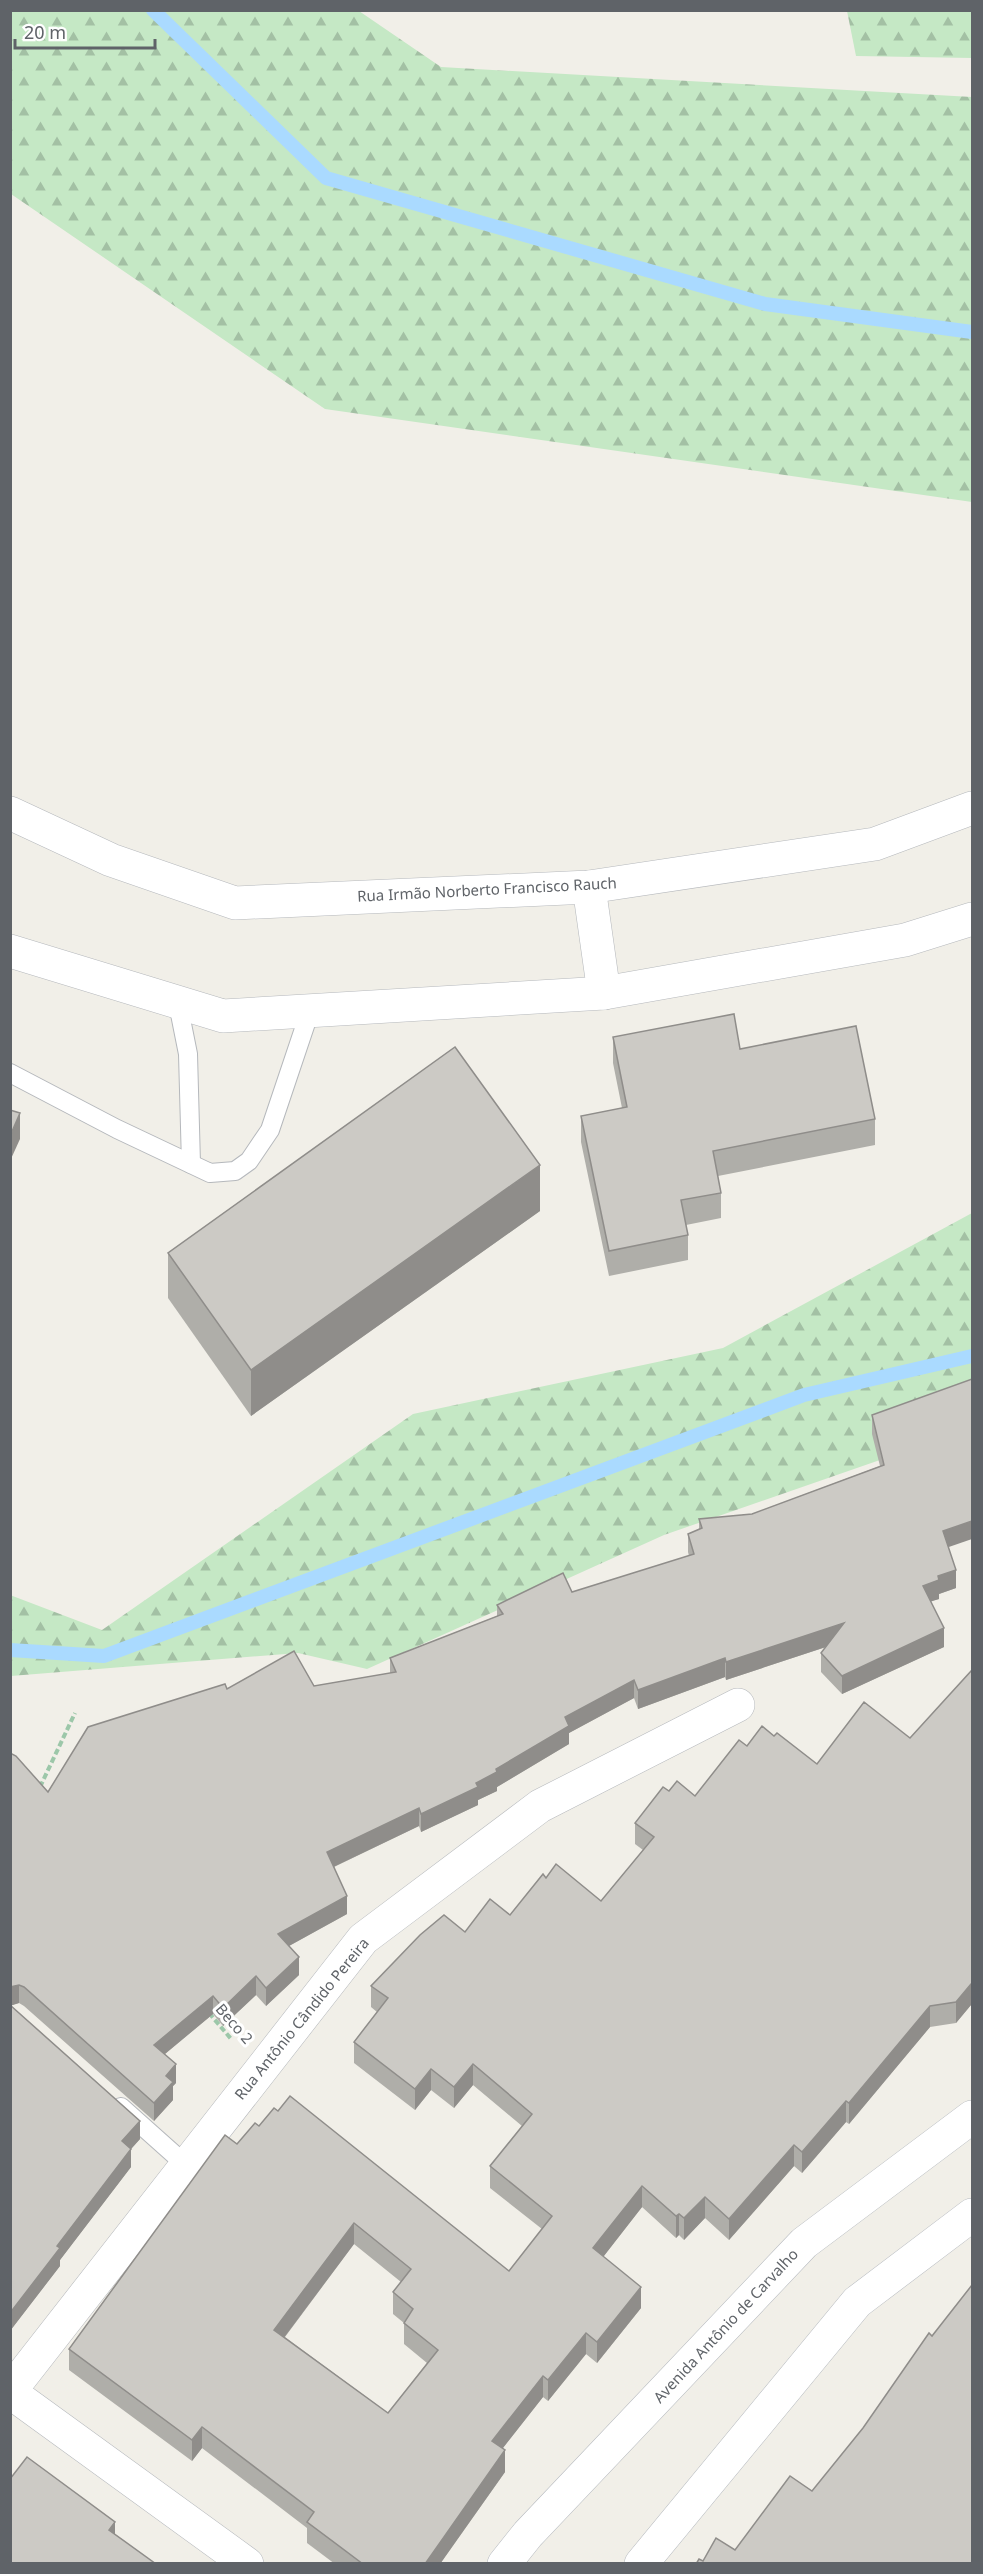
<svg xmlns="http://www.w3.org/2000/svg" width="983" height="2574" font-family="'Noto Sans',sans-serif">
  <style>
    .forest { fill: url(#forest-firs) }
    .lines { fill: none; stroke-linecap: round; stroke-linejoin: round }
    .stream { stroke: #aadaff; stroke-width: 14 }
    .service-casing { stroke: #b5b8bc; stroke-width: 20 }
    .minor-casing { stroke: #b5b8bc; stroke-width: 34 }
    .tertiary-casing { stroke: #b5b8bc; stroke-width: 34 }
    .secondary-casing { stroke: #b6babf; stroke-width: 34 }
    .path { stroke: #9cc7a9; stroke-width: 4; stroke-dasharray: 6 3; stroke-linecap: butt }
    .service { stroke: #fff; stroke-width: 18 }
    .minor { stroke: #fff; stroke-width: 33 }
    .tertiary { stroke: #fff; stroke-width: 33 }
    .secondary { stroke: #fff; stroke-width: 33 }
    .wall { fill: #afaea9; fill-rule: evenodd }
    .shaded-wall { fill: #8f8d8a }
    .building { fill: #cccac5; stroke: #8f8d8a; stroke-width: 1.5; fill-rule: evenodd }
    .labels { text-anchor: middle; stroke-width: 6; stroke-linejoin: round; paint-order: stroke }
    .street-label { font-size: 15px; fill: #5f6368; stroke: #fff }
  </style>
  <defs>
    <pattern id="forest-firs" width="22" height="20" patternUnits="userSpaceOnUse" patternTransform="scale(1.5)"><rect width="22" height="20" fill="#c5e8c5"/><path d="M5 1l3.5 6h-7zM16 11l3.5 6h-7z" fill="#a3c0a4"/></pattern>
  </defs>
  <rect width="100%" height="100%" fill="#f1efe8"/>
  <g class="forest">
    <path d="M 10,11 L 359,11 L 441,67 L 972,97 L 972,502 L 325,409 L 11,194 Z"/>
    <path d="M 847,11 L 972,11 L 972,58 L 856,56 Z"/>
    <path d="M 972,1213 L 972,1428 L 664,1535 L 367,1669 L 298,1653 L 11,1676 L 10,1595 L 102,1630 L 413,1414 L 723,1348 Z"/>
  </g>
  <g class="lines">
    <g class="stream">
      <path d="M 153,10 L 326,178 L 765,304 L 972,332"/>
      <path d="M 10,1650 L 104,1656 L 804,1395 L 972,1356"/>
    </g>
    <defs>
      <g id="service">
        <path d="M 178,1004 L 188,1054 L 191,1164"/>
        <path d="M 10,1073 L 117,1129 L 210,1173 L 235,1171 L 249,1161 L 270,1130 L 310,1011"/>
        <path d="M 121,2107 L 186,2165"/>
      </g>
      <g id="minor">
        <path d="M 10,2391 L 363,1939 L 540,1806 L 738,1705"/>
        <path d="M 10,2392 L 247,2564"/>
      </g>
      <g id="tertiary">
        <path d="M 10,813 L 111,860 L 235,903 L 589,887 L 875,844 L 972,808"/>
        <path d="M 589,887 L 604,993"/>
        <path d="M 10,951 L 223,1016 L 604,993 L 905,940 L 972,919"/>
      </g>
      <g id="secondary">
        <path d="M 504,2564 L 528,2534 L 804,2243 L 972,2117"/>
        <path d="M 641,2564 L 857,2302 L 972,2215"/>
      </g>
    </defs>
    <use href="#service" class="service-casing"/>
    <use href="#minor" class="minor-casing"/>
    <use href="#tertiary" class="tertiary-casing"/>
    <use href="#secondary" class="secondary-casing"/>
    <g class="path">
      <path d="M 40,1787 L 75,1713"/>
      <path d="M 209,2013 L 232,2040"/>
    </g>
    <use href="#service" class="service"/>
    <use href="#minor" class="minor"/>
    <use href="#tertiary" class="tertiary"/>
    <use href="#secondary" class="secondary"/>
  </g>
  <g class="wall">
    <path d="M 613,1037 L 740,1049 L 875,1119 L 875,1145 L 718,1176 L 721,1193 L 721,1218 L 686,1225 L 688,1235 L 688,1260 L 609,1276 L 581,1142 L 581,1116 L 622,1108 L 613,1063 Z"/>
    <path d="M 540,1211 L 251,1416 L 168,1298 L 168,1253 Z"/>
    <path d="M 872,1415 L 948,1547 L 956,1588 L 939,1594 L 939,1599 L 931,1601 L 944,1647 L 842,1694 L 821,1672 L 821,1653 L 826,1647 L 726,1680 L 725,1677 L 638,1709 L 634,1698 L 569,1733 L 569,1744 L 497,1787 L 497,1791 L 478,1800 L 478,1805 L 421,1832 L 419,1826 L 334,1867 L 347,1914 L 289,1946 L 299,1975 L 266,2006 L 256,1995 L 223,2026 L 213,2014 L 165,2054 L 176,2083 L 173,2086 L 173,2100 L 154,2121 L 24,2006 L 19,2003 L 11,2005 L 140,2139 L 131,2149 L 131,2167 L 60,2260 L 60,2266 L 10,2331 L 10,1753 L 48,1792 L 227,1689 L 314,1686 L 390,1673 L 390,1658 L 497,1616 L 497,1605 L 572,1592 L 689,1556 L 688,1552 L 688,1534 L 699,1529 L 699,1519 L 752,1514 L 880,1466 L 872,1434 Z"/>
    <path d="M 972,1670 L 972,2005 L 971,2005 L 956,2023 L 930,2027 L 849,2124 L 846,2122 L 802,2173 L 794,2166 L 729,2240 L 705,2218 L 684,2240 L 679,2235 L 676,2238 L 642,2207 L 603,2257 L 641,2308 L 597,2363 L 586,2354 L 548,2401 L 543,2397 L 502,2449 L 505,2472 L 440,2564 L 335,2564 L 307,2543 L 307,2528 L 202,2448 L 192,2461 L 69,2370 L 69,2349 L 237,2144 L 259,2126 L 509,2271 L 542,2229 L 490,2188 L 490,2166 L 522,2126 L 473,2085 L 454,2108 L 431,2090 L 415,2110 L 354,2063 L 354,2042 L 377,2012 L 371,2007 L 371,1986 L 465,1932 L 510,1915 L 546,1878 L 601,1901 L 643,1850 L 635,1844 L 635,1823 L 669,1791 L 695,1796 L 747,1746 L 774,1736 L 817,1764 L 910,1738 ZM 354,2244 L 401,2282 L 393,2292 L 393,2314 L 404,2323 L 404,2344 L 427,2363 L 388,2413 L 285,2337 Z"/>
  </g>
  <g class="shaded-wall">
    <path d="M 20,1113 L 20,1139 L 10,1161 L 10,1136 Z"/>
    <path d="M 540,1165 L 540,1211 L 251,1416 L 251,1370 Z"/>
    <path d="M 972,1521 L 972,1539 L 943,1549 L 943,1531 Z"/>
    <path d="M 956,1570 L 956,1588 L 939,1594 L 939,1599 L 923,1604 L 923,1586 L 938,1576 Z"/>
    <path d="M 844,1623 L 844,1641 L 726,1680 L 726,1662 Z"/>
    <path d="M 944,1628 L 944,1647 L 842,1694 L 842,1676 Z"/>
    <path d="M 725,1658 L 725,1677 L 638,1709 L 638,1690 Z"/>
    <path d="M 634,1680 L 634,1698 L 569,1733 L 569,1744 L 497,1787 L 497,1791 L 478,1800 L 478,1805 L 421,1832 L 421,1814 L 476,1783 L 565,1717 Z"/>
    <path d="M 419,1808 L 419,1826 L 327,1870 L 327,1852 Z"/>
    <path d="M 347,1896 L 347,1914 L 278,1952 L 278,1934 Z"/>
    <path d="M 299,1957 L 299,1975 L 266,2006 L 266,1988 Z"/>
    <path d="M 256,1976 L 256,1995 L 223,2026 L 223,2008 Z"/>
    <path d="M 971,1984 L 971,2005 L 956,2023 L 956,2002 Z"/>
    <path d="M 19,1985 L 19,2003 L 10,2006 L 10,1987 Z"/>
    <path d="M 213,1996 L 213,2014 L 154,2063 L 154,2045 Z"/>
    <path d="M 930,2006 L 930,2027 L 849,2124 L 849,2103 Z"/>
    <path d="M 176,2064 L 176,2083 L 173,2086 L 173,2100 L 154,2121 L 154,2103 L 166,2076 Z"/>
    <path d="M 473,2064 L 473,2085 L 454,2108 L 454,2087 Z"/>
    <path d="M 431,2069 L 431,2090 L 415,2110 L 415,2089 Z"/>
    <path d="M 846,2101 L 846,2122 L 802,2173 L 802,2152 Z"/>
    <path d="M 140,2121 L 140,2139 L 122,2159 L 122,2141 Z"/>
    <path d="M 794,2145 L 794,2166 L 729,2240 L 729,2219 Z"/>
    <path d="M 131,2149 L 131,2167 L 60,2260 L 60,2266 L 10,2331 L 10,2313 L 57,2246 Z"/>
    <path d="M 642,2186 L 642,2207 L 593,2270 L 593,2248 Z"/>
    <path d="M 705,2197 L 705,2218 L 684,2240 L 684,2218 Z"/>
    <path d="M 679,2214 L 679,2235 L 676,2238 L 676,2216 Z"/>
    <path d="M 354,2223 L 354,2244 L 274,2351 L 274,2330 Z"/>
    <path d="M 641,2287 L 641,2308 L 597,2363 L 597,2342 Z"/>
    <path d="M 586,2333 L 586,2354 L 548,2401 L 548,2380 Z"/>
    <path d="M 543,2376 L 543,2397 L 492,2462 L 492,2441 Z"/>
    <path d="M 202,2427 L 202,2448 L 192,2461 L 192,2440 Z"/>
    <path d="M 505,2450 L 505,2472 L 440,2564 L 425,2564 Z"/>
    <path d="M 115,2522 L 115,2541 L 109,2530 Z"/>
  </g>
  <g class="building">
    <path d="M 734,1014 L 740,1049 L 856,1026 L 875,1119 L 713,1151 L 721,1193 L 681,1200 L 688,1235 L 609,1251 L 581,1116 L 627,1107 L 613,1037 Z"/>
    <path d="M 455,1047 L 540,1165 L 251,1370 L 168,1253 Z"/>
    <path d="M 10,1110 L 20,1113 L 10,1136 Z"/>
    <path d="M 972,1379 L 972,1521 L 943,1531 L 956,1570 L 938,1576 L 939,1580 L 923,1586 L 944,1628 L 842,1676 L 821,1653 L 844,1623 L 726,1662 L 725,1658 L 638,1690 L 634,1680 L 565,1717 L 569,1726 L 496,1769 L 497,1772 L 476,1783 L 478,1787 L 421,1814 L 419,1808 L 327,1852 L 347,1896 L 278,1934 L 299,1957 L 266,1988 L 256,1976 L 223,2008 L 213,1996 L 154,2045 L 176,2064 L 166,2076 L 173,2082 L 154,2103 L 24,1987 L 19,1985 L 10,1987 L 10,1753 L 16,1756 L 48,1792 L 88,1727 L 225,1684 L 227,1689 L 294,1651 L 314,1686 L 396,1672 L 390,1658 L 503,1614 L 497,1605 L 563,1573 L 572,1592 L 694,1554 L 688,1534 L 702,1528 L 699,1519 L 752,1514 L 884,1465 L 872,1415 Z"/>
    <path d="M 972,1670 L 972,1984 L 971,1984 L 956,2002 L 930,2006 L 849,2103 L 846,2101 L 802,2152 L 794,2145 L 729,2219 L 705,2197 L 684,2218 L 679,2214 L 676,2216 L 642,2186 L 593,2248 L 641,2287 L 597,2342 L 586,2333 L 548,2380 L 543,2376 L 492,2441 L 505,2450 L 425,2564 L 363,2564 L 307,2522 L 314,2512 L 202,2427 L 192,2440 L 69,2349 L 225,2135 L 237,2144 L 255,2123 L 259,2126 L 274,2108 L 278,2111 L 290,2096 L 509,2271 L 552,2216 L 490,2166 L 532,2114 L 473,2064 L 454,2087 L 431,2069 L 415,2089 L 354,2042 L 388,1998 L 371,1986 L 420,1935 L 444,1915 L 465,1932 L 490,1899 L 510,1915 L 543,1874 L 546,1878 L 556,1864 L 601,1901 L 654,1837 L 635,1823 L 663,1787 L 669,1791 L 677,1781 L 695,1796 L 739,1740 L 747,1746 L 762,1726 L 774,1736 L 777,1733 L 817,1764 L 864,1702 L 910,1738 ZM 354,2223 L 411,2269 L 393,2292 L 413,2309 L 404,2323 L 438,2350 L 388,2413 L 274,2330 Z"/>
    <path d="M 10,2005 L 140,2121 L 122,2141 L 131,2149 L 57,2246 L 60,2248 L 10,2313 Z"/>
    <path d="M 972,2285 L 972,2562 L 970,2564 L 696,2564 L 699,2559 L 703,2561 L 716,2538 L 735,2550 L 790,2476 L 812,2491 L 863,2428 L 929,2333 L 932,2336 Z"/>
    <path d="M 27,2457 L 115,2522 L 109,2530 L 156,2564 L 10,2564 L 10,2479 Z"/>
  </g>
  <g class="labels">
    <g class="street-label">
      <text transform="translate(487 890) rotate(-3)" y="5">Rua Irmão Norberto Francisco Rauch</text>
      <text transform="translate(302 2019) rotate(-51)" y="5">Rua Antônio Cândido Pereira</text>
      <text transform="translate(234 2024) rotate(49)" y="5">Beco 2</text>
      <text transform="translate(726 2326) rotate(-47)" y="5">Avenida Antônio de Carvalho</text>
    </g>
  </g>
  <rect width="983" height="2574" fill="none" stroke="#5f6368" stroke-width="24"/>
  <path d="M15 39v9h140v-9" fill="none" stroke="#5f6368" stroke-width="3"/>
  <text x="24" y="39" font-size="18" fill="#5f6368" stroke="#ffffff" stroke-width="4.5" paint-order="stroke">20 m</text>
</svg>
